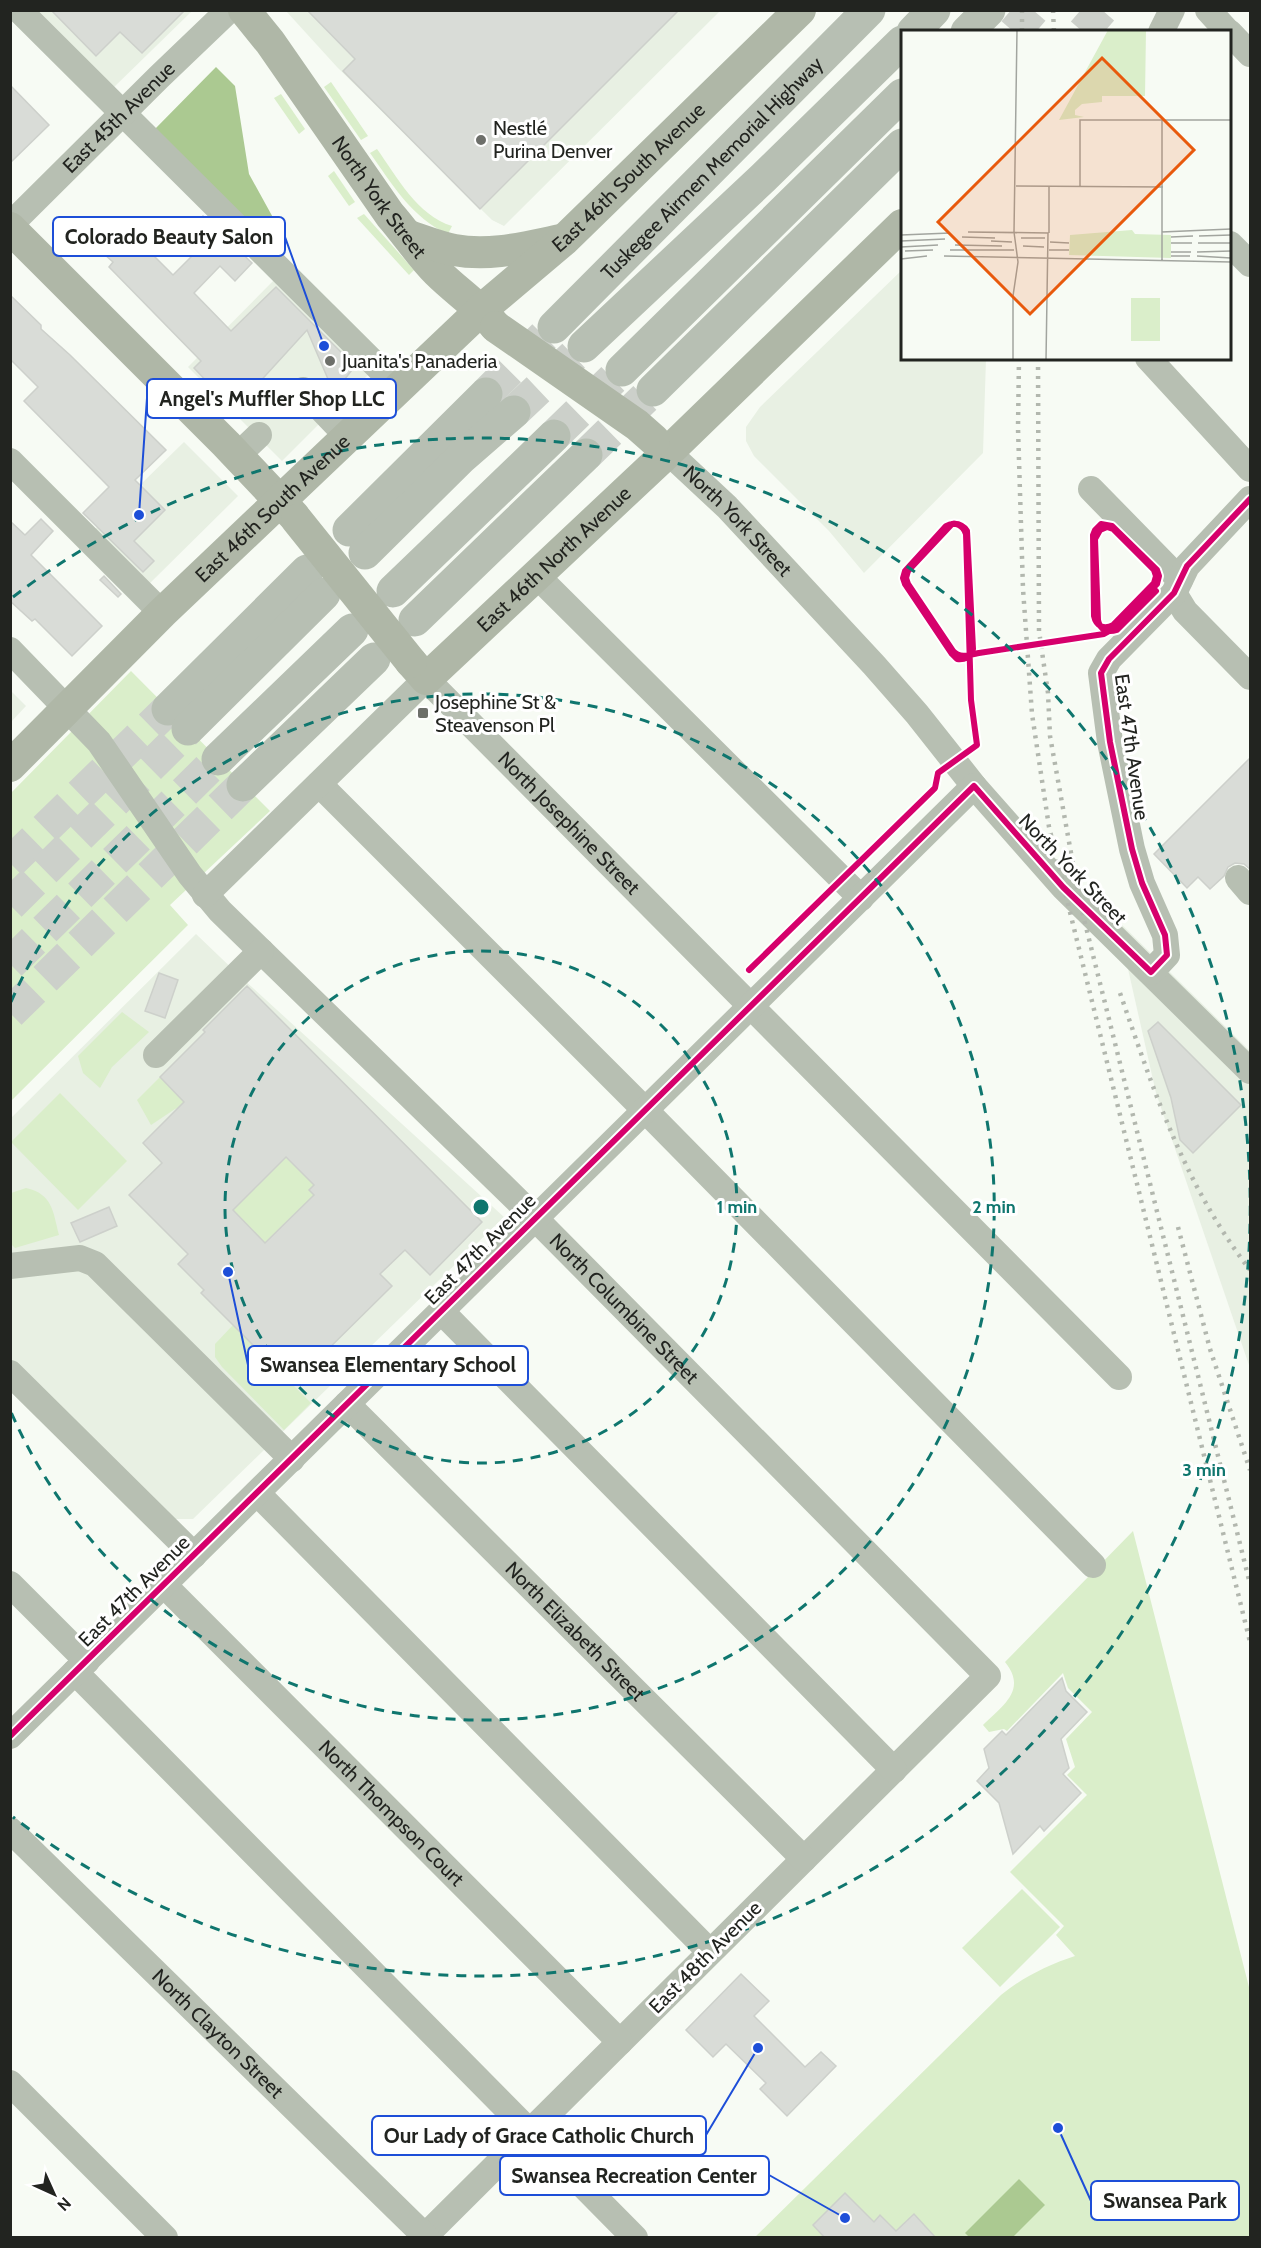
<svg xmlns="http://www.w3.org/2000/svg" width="1261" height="2248" font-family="Cabin,sans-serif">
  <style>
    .built { fill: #e8f0e3 }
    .green { fill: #daeeca }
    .water { fill: #abc991 }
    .building { fill: #d9dcd7; stroke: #cdd0cb; stroke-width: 1.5; fill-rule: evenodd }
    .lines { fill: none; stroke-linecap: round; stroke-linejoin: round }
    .major-tunnel { stroke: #ccd0ca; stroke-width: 32; stroke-dasharray: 32 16; stroke-linecap: butt }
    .highway-tunnel { stroke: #ccd0ca; stroke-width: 33; stroke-dasharray: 33 16; stroke-linecap: butt }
    .minor { stroke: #b7bfb2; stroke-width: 26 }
    .major { stroke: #afb7a7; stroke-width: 32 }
    .highway { stroke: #b7bfb3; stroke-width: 33 }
    .rail { stroke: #b2b7ae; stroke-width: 4.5; stroke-dasharray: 3 6; stroke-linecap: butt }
    .major-bridge { stroke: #afb7a7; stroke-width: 32 }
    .cycleway-casing { stroke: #fff; stroke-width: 10 }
    .cycleway { stroke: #d6006c; stroke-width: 6 }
    .ring { fill: none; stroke: #0f766e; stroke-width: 3; stroke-dasharray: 10 8 }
    .poi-dot { fill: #6d6f6a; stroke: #fff; stroke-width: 2 }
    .labels { text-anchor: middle; stroke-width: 6; stroke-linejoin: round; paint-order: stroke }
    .street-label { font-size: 20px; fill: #222420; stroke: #fff }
    .poi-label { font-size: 20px; fill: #222420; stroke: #fff; text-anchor: start }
    .inset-road { fill: none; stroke: #a2a59f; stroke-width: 1.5 }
    .view { fill: #e8590c; fill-opacity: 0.15; stroke: #e8590c; stroke-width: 3 }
    .inset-edge { fill: none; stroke: #222420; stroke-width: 3 }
    .centre { fill: #0f766e; stroke: #fff; stroke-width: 3 }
    .ring-label { font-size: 18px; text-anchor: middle; font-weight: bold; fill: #0f766e; stroke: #fff; stroke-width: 6; stroke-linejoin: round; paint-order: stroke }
    .leader { fill: none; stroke: #1d4ed8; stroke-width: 2 }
    .callout-dot { fill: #1d4ed8; stroke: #fff; stroke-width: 2 }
    .callout { fill: #fff; stroke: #1d4ed8; stroke-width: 2 }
    .callout-label { font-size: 21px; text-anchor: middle; font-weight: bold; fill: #222420 }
  </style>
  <rect width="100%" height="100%" fill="#f7fbf4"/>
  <g class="built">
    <path d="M 32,11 L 192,11 L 111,90 Z"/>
    <path d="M 286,11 L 720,11 L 504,226 L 492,220 L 337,67 Z"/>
    <path d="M 902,270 L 902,358 L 986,359 L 983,453 L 864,573 L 829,531 L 754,456 L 746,441 L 746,427 L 760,407 Z"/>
    <path d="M 277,277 L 371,372 L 282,461 L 188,367 Z"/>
    <path d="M 184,442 L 238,496 L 146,587 L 92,532 Z"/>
    <path d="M 11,691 L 26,706 L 11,722 Z"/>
    <path d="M 1117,920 L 1250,1051 L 1250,1368 L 1156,1093 Z"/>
    <path d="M 196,934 L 243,979 L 504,1217 L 193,1519 L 171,1519 L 11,1360 L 10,1119 Z"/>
  </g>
  <g class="green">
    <path d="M 331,82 L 368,136 L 361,140 L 324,87 Z"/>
    <path d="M 281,94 L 305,129 L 299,134 L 274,98 Z"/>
    <path d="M 377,149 C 397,177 417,215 452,226 L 448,234 C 412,218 392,184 370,153 Z"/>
    <path d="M 334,171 L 355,202 L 349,206 L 328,176 Z"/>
    <path d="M 364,214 L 414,270 L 409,275 L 357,218 Z"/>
    <path d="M 131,671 L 270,811 L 170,905 L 188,925 L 11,1101 L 11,793 Z"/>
    <path d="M 122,1012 L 149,1032 L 112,1067 L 100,1088 L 83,1073 L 78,1056 Z"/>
    <path d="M 160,1077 L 188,1105 L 175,1109 L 151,1125 L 137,1100 Z"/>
    <path d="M 60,1093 L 127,1161 L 78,1210 L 11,1142 Z"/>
    <path d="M 279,1151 L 314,1185 L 309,1190 L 314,1195 L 265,1243 L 233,1210 L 281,1162 Z"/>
    <path d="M 26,1188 C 53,1194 53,1212 59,1235 L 15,1248 L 11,1244 L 11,1193 Z"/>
    <path d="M 233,1325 L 311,1403 L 284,1430 L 222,1367 L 215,1357 L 215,1344 Z"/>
    <path d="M 1133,1531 L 1250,1991 L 1250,2237 L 754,2238 L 1001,1995 C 1023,1977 1048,1965 1075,1956 L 1056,1935 L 1064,1926 L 1010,1872 L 1087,1795 L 1067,1775 L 1075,1767 L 1066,1739 L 1092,1712 L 1068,1688 L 1063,1673 L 1007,1731 L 1004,1729 L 989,1732 L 983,1725 C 1002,1706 1028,1690 1005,1662 Z"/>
    <path d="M 1022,1889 L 1060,1927 L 1000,1987 L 962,1948 Z"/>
  </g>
  <g class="water">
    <path d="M 216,67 L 235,86 L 249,174 L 287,243 L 277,252 L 155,129 Z"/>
    <path d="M 1019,2179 L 1045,2205 L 1013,2237 L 969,2237 L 965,2233 Z"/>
  </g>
  <g class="building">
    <path d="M 51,10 L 185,10 L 142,53 L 120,32 L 96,56 Z"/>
    <path d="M 307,10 L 679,10 L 480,209 L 343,71 L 355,59 Z"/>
    <path d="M 10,85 L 49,125 L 10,163 Z"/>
    <path d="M 203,216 L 252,263 L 235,281 L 220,266 L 194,293 L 231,331 L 276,287 L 355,366 L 334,393 L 307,330 L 234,410 L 194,368 L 201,361 L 109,267 L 113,262 L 104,254 L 128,231 L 134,237 L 138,234 L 152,247 L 149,251 L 173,275 L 199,249 L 184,235 Z"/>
    <path d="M 10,295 L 41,325 L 41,329 L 70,355 L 166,450 L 135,480 L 165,510 L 134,541 L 154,561 L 143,572 L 83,513 L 109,487 L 24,401 L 38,387 L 10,359 Z"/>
    <path d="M 41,519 L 53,531 L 31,555 L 102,626 L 72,656 L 35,619 L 32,621 L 10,601 L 10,521 L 25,535 Z"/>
    <path d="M 104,576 L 121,594 L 118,597 L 100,580 Z"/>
    <path d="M 1251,757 L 1251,870 L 1244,864 L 1235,863 L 1228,867 L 1224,876 L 1210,889 L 1198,877 L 1187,888 L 1154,854 Z"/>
    <path d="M 159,973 L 178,980 L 165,1018 L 145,1011 Z"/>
    <path d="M 247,986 L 482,1222 L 430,1275 L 405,1250 L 380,1274 L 392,1286 L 305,1372 L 291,1358 L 285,1364 L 270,1348 L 263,1355 L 201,1293 L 204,1290 L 178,1264 L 188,1254 L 129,1195 L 162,1163 L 143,1143 L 184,1102 L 160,1077 L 205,1032 L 203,1030 ZM 286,1157 L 314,1185 L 309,1190 L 314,1195 L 265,1243 L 233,1210 Z"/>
    <path d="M 1158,1022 L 1241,1105 L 1193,1153 L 1180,1140 L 1171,1098 L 1148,1031 Z"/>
    <path d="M 109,1207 L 117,1226 L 80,1242 L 71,1223 Z"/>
    <path d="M 1062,1678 L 1066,1691 L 1087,1712 L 1061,1739 L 1069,1768 L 1063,1774 L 1081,1793 L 1044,1831 L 1040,1826 L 1013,1854 L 999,1803 L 977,1781 L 989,1768 L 984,1749 L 1002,1731 L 1006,1735 Z"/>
    <path d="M 741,1974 L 769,2001 L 754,2016 L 805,2067 L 821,2052 L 836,2066 L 787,2116 L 760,2089 L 766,2083 L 726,2044 L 713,2057 L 686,2030 Z"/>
    <path d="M 845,2193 L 874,2222 L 880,2215 L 896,2231 L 914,2214 L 936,2238 L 825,2238 L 813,2225 Z"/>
  </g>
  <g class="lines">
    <path class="major-tunnel" d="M 1083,32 L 1102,10"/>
    <g class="highway-tunnel">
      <path d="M 1014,32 L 1033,10"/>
      <path d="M 486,394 L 550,330"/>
      <path d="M 514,412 L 584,346"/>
      <path d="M 554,436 L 622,370"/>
      <path d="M 586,455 L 653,390"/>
      <path d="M 10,863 L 168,709"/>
      <path d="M 10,905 L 188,729"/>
      <path d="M 10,964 L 218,759"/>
      <path d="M 10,1013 L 243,785"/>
    </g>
    <g class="minor">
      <path d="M 19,10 L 399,388"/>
      <path d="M 1208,10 L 1228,32"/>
      <path d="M 1161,32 L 1172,10"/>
      <path d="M 1230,33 L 1250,54"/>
      <path id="s1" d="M 10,225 L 159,77 L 229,10"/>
      <path d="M 1230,244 L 1250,264"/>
      <path d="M 1148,358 L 1250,469"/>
      <path d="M 303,390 L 348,437"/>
      <path id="s2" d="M 668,452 L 727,507 L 874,665 L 917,714 L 974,786 L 1063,887 L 1250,1071"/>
      <path d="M 237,456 L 259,435"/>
      <path d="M 10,461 L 162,613"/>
      <path d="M 1091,489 L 1180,580"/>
      <path d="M 536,575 L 861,898"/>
      <path d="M 1174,593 L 1185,611 L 1250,677"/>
      <path id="s3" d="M 10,650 L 99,742 L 190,875 L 220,911 L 517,1200 L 988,1676 L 423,2238"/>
      <path d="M 319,784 L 645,1110 L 1093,1565"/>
      <path d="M 1238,878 L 1250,892"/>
      <path id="s4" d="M 205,895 L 426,679 L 1119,1377"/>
      <path d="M 1151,972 L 1167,955 L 1165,935 L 1142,883 L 1132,849 L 1110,742 L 1101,673 L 1109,659 L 1174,593 L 1187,566 L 1250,499"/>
      <path d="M 156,1055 L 261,951"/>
      <path d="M 10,1266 L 80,1258 L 95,1264 L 292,1459"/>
      <path d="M 441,1311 L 894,1770"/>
      <path d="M 10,1373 L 194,1555"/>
      <path id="s5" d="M 347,1404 L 804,1859"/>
      <path d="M 257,1493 L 710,1952"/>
      <path d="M 10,1584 L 87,1661"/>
      <path id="s6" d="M 164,1585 L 620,2042"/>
      <path d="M 75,1672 L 635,2238"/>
      <path d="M 10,1736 L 974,786"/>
      <path id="s7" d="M 10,1830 L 427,2238"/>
      <path d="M 10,2083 L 165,2238"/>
    </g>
    <g class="major">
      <path id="s8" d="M 244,10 L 270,42 L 390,215 C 406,233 420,255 437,272 C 456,291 478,305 495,326"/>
      <path d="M 10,228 L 226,444 L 294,516"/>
      <path d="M 409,236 C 424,241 439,247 454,250 C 490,257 526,247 561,240"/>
      <path id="s9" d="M 411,662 L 426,679 L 668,452 L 902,225"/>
      <path id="s10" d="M 10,766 L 162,613 L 481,310 L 564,240 L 800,10"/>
    </g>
    <g class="highway">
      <path d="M 913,32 L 934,10"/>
      <path d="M 967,32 L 989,10"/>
      <path id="s11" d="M 554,327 L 869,10"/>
      <path d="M 584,346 L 763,178 L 902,42"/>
      <path d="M 622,370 L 902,95"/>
      <path d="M 653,390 L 902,145"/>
      <path d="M 349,530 L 486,394"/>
      <path d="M 365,553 L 461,458 L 514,412"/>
      <path d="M 393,591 L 554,436"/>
      <path d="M 415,620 L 586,455"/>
      <path d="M 168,709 L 307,571"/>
      <path d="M 188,729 L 324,594"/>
      <path d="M 218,759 L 352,630"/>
      <path d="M 243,785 L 374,659"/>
    </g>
    <g class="rail">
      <path d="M 1022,10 L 1022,32"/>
      <path d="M 1053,10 L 1054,32"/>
      <path d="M 1019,358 L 1018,428 L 1023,589 L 1032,714 L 1049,827 L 1250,1642"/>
      <path d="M 1038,358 L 1039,631 L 1048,693 L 1050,736 L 1080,903 L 1250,1584"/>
      <path d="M 1120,993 C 1155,1094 1184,1184 1250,1270"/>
      <path d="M 1178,1227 L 1210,1349 L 1250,1470"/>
    </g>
    <g class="major-bridge">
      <path d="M 496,327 L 637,425 L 654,440"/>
      <path d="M 297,520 L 411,662"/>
    </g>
    <defs>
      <g id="cycleway">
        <path d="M 749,970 L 935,788 L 938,773 L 977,745 L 971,700 L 966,534 C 963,525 955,521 946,526 L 905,571 L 903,578 L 905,584 L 952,654 L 957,659 C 964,660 972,657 973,649 L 967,531 C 963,525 959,523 952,524 L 908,571 L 906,578 L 908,584 L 953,651 C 960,659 970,655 979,653 L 1104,634 L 1113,629 L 1157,584 L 1159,576 L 1157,570 L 1112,526 L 1101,524 L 1095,530 L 1093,535 L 1094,616 C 1096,626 1104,630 1113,625 L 1154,583 L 1156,576 L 1154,570 L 1113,529 L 1107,527 L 1100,530 L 1095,539 L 1098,620 C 1100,630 1107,633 1117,630 L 1156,591"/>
        <path d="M 10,1736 L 974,786 L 1063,887 L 1151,972 L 1167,955 L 1165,935 L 1142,883 L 1132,849 L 1110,742 L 1101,673 L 1109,659 L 1174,593 L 1187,566 L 1250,499"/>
      </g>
    </defs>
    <use href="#cycleway" class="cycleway-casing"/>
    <use href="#cycleway" class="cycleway"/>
  </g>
  <g class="ring">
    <circle cx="481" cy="1207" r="256"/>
    <path d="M11 1002A513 513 0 1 1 11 1412"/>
    <path d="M13 597A769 769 0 1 1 13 1817"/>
  </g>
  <g class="poi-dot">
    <circle cx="481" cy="140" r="6"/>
    <circle cx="330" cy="361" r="6"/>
    <rect x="417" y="707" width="12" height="12" rx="3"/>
  </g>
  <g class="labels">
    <g class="street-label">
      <text dy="7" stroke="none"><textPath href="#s1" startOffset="153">East 45th Avenue</textPath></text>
      <text dy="7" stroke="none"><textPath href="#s11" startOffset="224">Tuskegee Airmen Memorial Highway</textPath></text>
      <text dy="7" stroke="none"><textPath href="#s10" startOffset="854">East 46th South Avenue</textPath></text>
      <text dy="7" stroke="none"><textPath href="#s8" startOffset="231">North York Street</textPath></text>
      <text dy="7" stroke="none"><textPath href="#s10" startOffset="368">East 46th South Avenue</textPath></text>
      <text dy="7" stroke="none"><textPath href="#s2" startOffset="98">North York Street</textPath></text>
      <text dy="7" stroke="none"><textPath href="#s9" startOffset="198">East 46th North Avenue</textPath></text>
      <text transform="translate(1132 747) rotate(82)" y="7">East 47th Avenue</text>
      <text dy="7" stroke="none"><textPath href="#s4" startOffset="512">North Josephine Street</textPath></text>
      <text transform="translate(1073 869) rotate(46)" y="7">North York Street</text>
      <text transform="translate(480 1249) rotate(-45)" y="7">East 47th Avenue</text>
      <text dy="7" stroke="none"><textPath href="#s3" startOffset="903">North Columbine Street</textPath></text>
      <text transform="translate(134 1591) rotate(-45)" y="7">East 47th Avenue</text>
      <text dy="7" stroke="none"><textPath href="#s5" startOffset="322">North Elizabeth Street</textPath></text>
      <text dy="7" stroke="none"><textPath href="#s6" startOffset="322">North Thompson Court</textPath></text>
      <text transform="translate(705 1957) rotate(-45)" y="7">East 48th Avenue</text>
      <text dy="7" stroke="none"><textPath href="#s7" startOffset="291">North Clayton Street</textPath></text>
    </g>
    <g class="poi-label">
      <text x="493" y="135">Nestlé<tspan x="493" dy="23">Purina Denver</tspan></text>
      <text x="342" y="368">Juanita's Panaderia</text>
      <text x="435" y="709">Josephine St &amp;<tspan x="435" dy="23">Steavenson Pl</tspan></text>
    </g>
  </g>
  <g transform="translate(901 30)">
    <rect width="330" height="330" fill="#f7fbf4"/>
    <path d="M 207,0 L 245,0 L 244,66 L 201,66 L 201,72 L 181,74 L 174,80 L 174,85 L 183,87 L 158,90 ZM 231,200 L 234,204 L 270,205 L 270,228 L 168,225 L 169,205 ZM 230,268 L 259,268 L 259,311 L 230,311 Z" fill="#daeeca"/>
    <path class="inset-road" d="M 261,90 L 261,202M 115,156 L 262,157M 179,156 L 179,90 L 330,90M 67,202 L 147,203 L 145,330M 113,202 L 116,0M 148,203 L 148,156M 0,205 L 49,203M 298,206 L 330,205M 61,207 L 94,208M 270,207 L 292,206M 120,208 L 144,208M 0,211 L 44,209M 90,211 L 111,212M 149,212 L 168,213M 270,213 L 291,213M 297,213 L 330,213M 54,215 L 101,216M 122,216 L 143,217M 0,217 L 37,215M 49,220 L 113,220M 148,220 L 168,220M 4,221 L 32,220M 270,222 L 290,222M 296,222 L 330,221M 43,226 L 330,232M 270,226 L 289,226M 296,226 L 330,228M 0,229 L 26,226M 261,230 L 261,202 L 330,199M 112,330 L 112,266 L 117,232 L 113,202"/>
    <path class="view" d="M 201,28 L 293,120 L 129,284 L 37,192 Z"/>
    <rect width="330" height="330" class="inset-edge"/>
  </g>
  <circle cx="481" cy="1207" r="9" class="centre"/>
  <g class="ring-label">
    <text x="737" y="1213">1 min</text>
    <text x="994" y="1213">2 min</text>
    <text x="1204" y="1476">3 min</text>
  </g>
  <path class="leader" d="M324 346L285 237M139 515L147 398M228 1272L248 1365M758 2048L706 2135M845 2218L769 2175M1058 2128L1091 2201"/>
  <g class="callout-dot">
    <circle cx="324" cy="346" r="6"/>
    <circle cx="139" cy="515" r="6"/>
    <circle cx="228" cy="1272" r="6"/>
    <circle cx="758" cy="2048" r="6"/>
    <circle cx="845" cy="2218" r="6"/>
    <circle cx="1058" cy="2128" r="6"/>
  </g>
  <g class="callout">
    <rect x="53" y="217" width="232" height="39" rx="6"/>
    <rect x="147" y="379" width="249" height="39" rx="6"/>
    <rect x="248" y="1346" width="280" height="39" rx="6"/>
    <rect x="372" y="2116" width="334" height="39" rx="6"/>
    <rect x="500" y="2156" width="269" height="39" rx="6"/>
    <rect x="1091" y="2181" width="148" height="39" rx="6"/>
  </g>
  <g class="callout-label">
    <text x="169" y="244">Colorado Beauty Salon</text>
    <text x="272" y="406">Angel's Muffler Shop LLC</text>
    <text x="388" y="1372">Swansea Elementary School</text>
    <text x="539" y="2143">Our Lady of Grace Catholic Church</text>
    <text x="634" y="2183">Swansea Recreation Center</text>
    <text x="1165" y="2208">Swansea Park</text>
  </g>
  <rect width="1261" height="2248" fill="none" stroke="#222420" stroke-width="24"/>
  <g transform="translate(54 2194) rotate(135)" stroke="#ffffff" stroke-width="4.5" paint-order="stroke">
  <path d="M0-4.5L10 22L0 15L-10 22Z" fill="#222420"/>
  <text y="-9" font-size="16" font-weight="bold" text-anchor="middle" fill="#222420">N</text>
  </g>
</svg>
